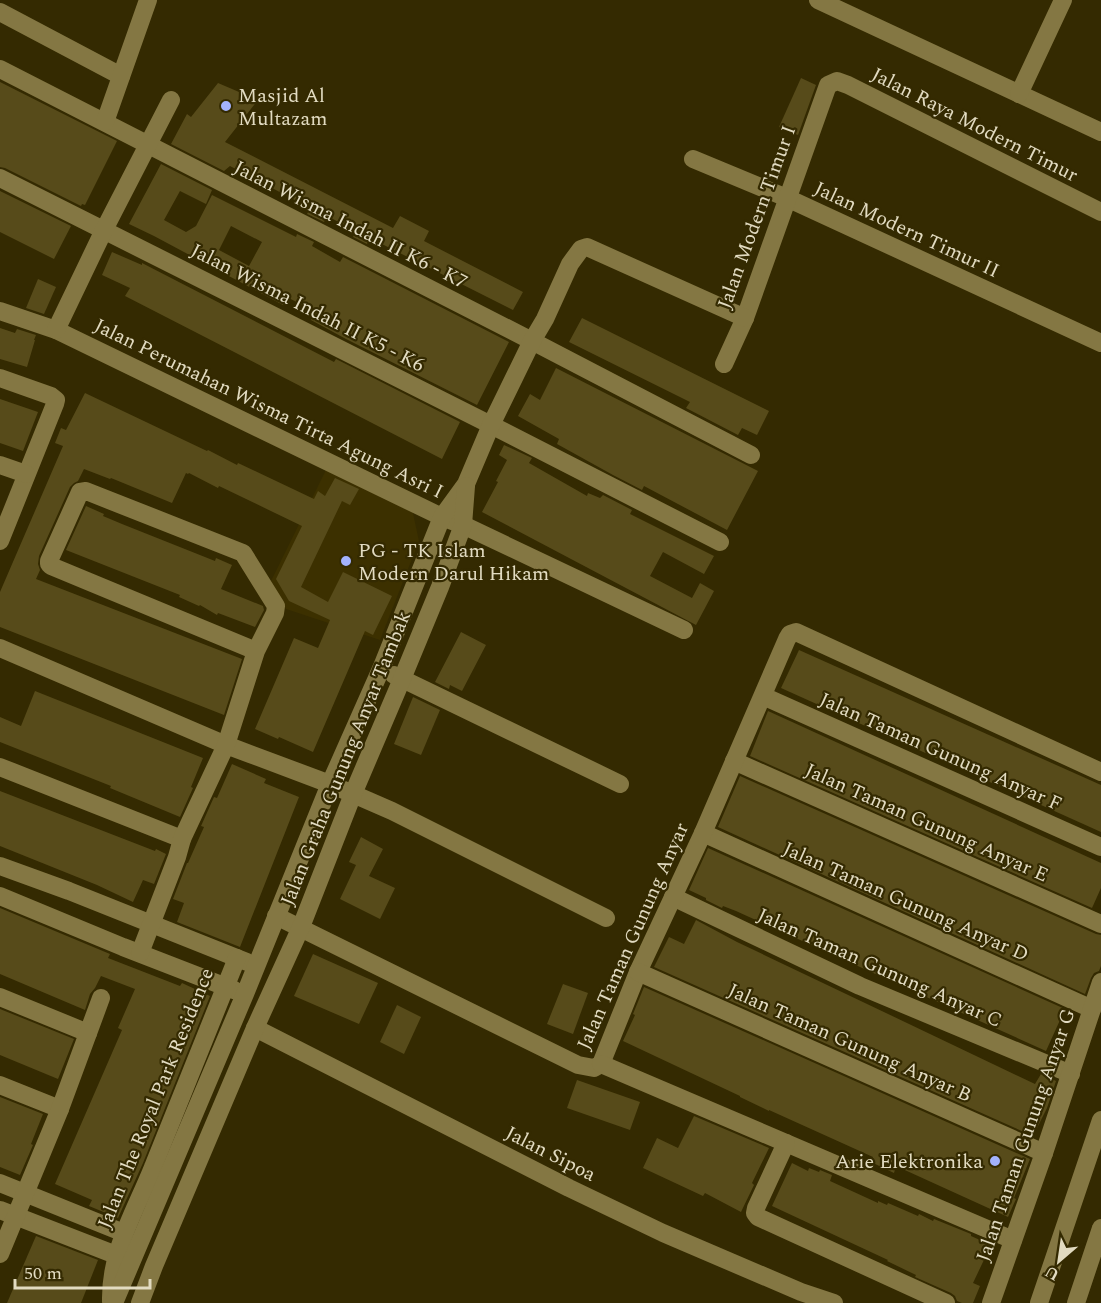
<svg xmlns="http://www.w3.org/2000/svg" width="1101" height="1303" font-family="Spectral,serif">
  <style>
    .built { fill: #3c3000 }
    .building { fill: #574b1a; fill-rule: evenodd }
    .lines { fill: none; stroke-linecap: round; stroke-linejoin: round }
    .minor { stroke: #847743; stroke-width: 18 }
    .poi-dot { fill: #a3b2fd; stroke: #342a01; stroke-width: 2 }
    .labels { text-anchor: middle; stroke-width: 4.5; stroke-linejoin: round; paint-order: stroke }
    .poi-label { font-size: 20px; fill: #e2dbc1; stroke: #342a01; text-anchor: start }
    .street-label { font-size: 20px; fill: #e2dbc1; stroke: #342a01 }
  </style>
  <rect width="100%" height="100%" fill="#342a01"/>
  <path class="built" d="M 328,466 L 411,504 L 419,541 L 380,640 L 286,609 L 271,581 Z"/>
  <g class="building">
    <path d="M 801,78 L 816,85 L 798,135 L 779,127 Z"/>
    <path d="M 0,82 L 117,141 L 85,205 L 82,204 L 81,206 L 5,168 L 0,167 Z"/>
    <path d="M 218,83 L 258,100 L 225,142 L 393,228 L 400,216 L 429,231 L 424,241 L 523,292 L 513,310 L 370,238 L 367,244 L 353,237 L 356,231 L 327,216 L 324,222 L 307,214 L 310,208 L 230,166 L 224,171 L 171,144 L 187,114 L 191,117 Z"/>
    <path d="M 161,164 L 212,190 L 206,204 L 180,191 L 164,220 L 186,232 L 196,226 L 212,195 L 296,237 L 297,234 L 314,242 L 312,246 L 340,262 L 343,257 L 509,342 L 477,405 L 346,339 L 311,320 L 315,312 L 287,297 L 283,305 L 154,236 L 129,224 ZM 231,226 L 262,242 L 249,266 L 219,250 Z"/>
    <path d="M 0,191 L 71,226 L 54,259 L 0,232 Z"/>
    <path d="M 112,252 L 142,265 L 142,263 L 334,362 L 336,359 L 460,422 L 442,459 L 125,296 L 130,288 L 102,275 Z"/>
    <path d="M 38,279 L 56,287 L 44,314 L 26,308 Z"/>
    <path d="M 582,318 L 769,411 L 757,435 L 742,428 L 738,435 L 686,408 L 690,402 L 569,342 Z"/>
    <path d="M 0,328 L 15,333 L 17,329 L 36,335 L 34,340 L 35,340 L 27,367 L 0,359 Z"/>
    <path d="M 556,368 L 758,471 L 727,530 L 644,486 L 642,490 L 613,475 L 557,444 L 559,439 L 518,416 L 530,394 L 540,400 Z"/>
    <path d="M 85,393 L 207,451 L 208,450 L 237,465 L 238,463 L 314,499 L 318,491 L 325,496 L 335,478 L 359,489 L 350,505 L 342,501 L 301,587 L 328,602 L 343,572 L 392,596 L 373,635 L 365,631 L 313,752 L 279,737 L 278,739 L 255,729 L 294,638 L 318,648 L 330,620 L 289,601 L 276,579 L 302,526 L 219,486 L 218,488 L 189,473 L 188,474 L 186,473 L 172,503 L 111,478 L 110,479 L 84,469 L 78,481 L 74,483 L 70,487 L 39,556 L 38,564 L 40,570 L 36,579 L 242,659 L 224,715 L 0,627 L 0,592 L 63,446 L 55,443 L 61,428 L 66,430 Z"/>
    <path d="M 0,399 L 38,412 L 23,451 L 0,443 Z"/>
    <path d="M 504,445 L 532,458 L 529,463 L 587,496 L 588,493 L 600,498 L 603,495 L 632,510 L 630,514 L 714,556 L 704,574 L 663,552 L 650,576 L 692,598 L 700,583 L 714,591 L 696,625 L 482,512 L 498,482 L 496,481 L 507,460 L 499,455 Z"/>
    <path d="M 86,506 L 104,514 L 103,516 L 122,524 L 215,561 L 216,558 L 232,565 L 221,589 L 263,606 L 264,610 L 255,627 L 218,613 L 217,615 L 200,605 L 199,606 L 179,597 L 180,595 L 66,550 Z"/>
    <path d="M 461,632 L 486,645 L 462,691 L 450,685 L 449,689 L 435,682 Z"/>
    <path d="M 799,650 L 1101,785 L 1101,832 L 781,688 Z"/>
    <path d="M 35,691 L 203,758 L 191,787 L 193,788 L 180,817 L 110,788 L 111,786 L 0,742 L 0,717 L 21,726 Z"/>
    <path d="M 413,697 L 440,710 L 421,755 L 394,744 Z"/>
    <path d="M 768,711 L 1101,863 L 1101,888 L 1092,908 L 750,756 Z"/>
    <path d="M 232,764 L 266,779 L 264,783 L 299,797 L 240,947 L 177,922 L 184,903 L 173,899 L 187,863 L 188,863 L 204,827 L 201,826 L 214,797 L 217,798 Z"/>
    <path d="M 740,776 L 1096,934 L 1101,935 L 1101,966 L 1099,971 L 1094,973 L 1091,978 L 1085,994 L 718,827 Z"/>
    <path d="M 0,791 L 155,851 L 156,849 L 166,854 L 154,884 L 143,880 L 133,902 L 97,885 L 0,846 Z"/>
    <path d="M 361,837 L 383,849 L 369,876 L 395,888 L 380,919 L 340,899 L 356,865 L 349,862 Z"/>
    <path d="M 708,848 L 1065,1009 L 1046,1051 L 736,911 L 723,906 L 722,908 L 706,900 L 706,898 L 689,890 Z"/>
    <path d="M 0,908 L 110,954 L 108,958 L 180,986 L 182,983 L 210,996 L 143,1163 L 118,1218 L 89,1206 L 92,1200 L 55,1184 L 122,1030 L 118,1028 L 135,989 L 101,976 L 95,988 L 90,994 L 85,1010 L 0,974 Z"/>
    <path d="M 696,920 L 737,942 L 1035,1084 L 1041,1074 L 1056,1081 L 1047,1108 L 1033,1136 L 654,967 L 669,937 L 684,944 Z"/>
    <path d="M 313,954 L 378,983 L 359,1024 L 294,996 Z"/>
    <path d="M 563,984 L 588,993 L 573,1034 L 547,1024 Z"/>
    <path d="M 644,987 L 1030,1159 L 1014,1198 L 1016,1199 L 1008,1217 L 896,1166 L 894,1173 L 871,1162 L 873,1157 L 769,1110 L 769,1111 L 740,1097 L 740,1096 L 623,1041 L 635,1015 L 633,1014 Z"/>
    <path d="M 397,1005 L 421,1017 L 404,1054 L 380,1042 Z"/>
    <path d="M 0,1009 L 74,1039 L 58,1079 L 0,1055 Z"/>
    <path d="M 577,1080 L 640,1102 L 630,1130 L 567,1108 Z"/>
    <path d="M 0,1097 L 43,1114 L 31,1144 L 33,1145 L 20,1175 L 0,1167 Z"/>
    <path d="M 694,1116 L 769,1148 L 752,1183 L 754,1185 L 741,1212 L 705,1193 L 703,1196 L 643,1168 L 657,1138 L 678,1148 Z"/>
    <path d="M 792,1163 L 808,1171 L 809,1168 L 819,1172 L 820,1170 L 832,1175 L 830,1181 L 878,1203 L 878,1201 L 887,1205 L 888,1203 L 918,1216 L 919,1214 L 933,1221 L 934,1219 L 971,1234 L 971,1236 L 991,1245 L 973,1283 L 980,1286 L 973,1303 L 962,1303 L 957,1301 L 955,1296 L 951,1293 L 915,1277 L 916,1275 L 887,1261 L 888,1260 L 772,1206 Z"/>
    <path d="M 36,1236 L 98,1260 L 81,1303 L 7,1303 Z"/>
  </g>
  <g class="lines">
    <g class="minor">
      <path d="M 818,0 L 1101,132"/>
      <path d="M 0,12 L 121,76"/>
      <path d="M 0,69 L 532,341 L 751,455"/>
      <path d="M 1019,94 L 1063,0"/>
      <path d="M 105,122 L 148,0"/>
      <path d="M 693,159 L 787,198 L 1101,343"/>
      <path d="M 0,178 L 491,425 L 720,542"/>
      <path d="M 0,311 L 56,330 L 442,517 L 463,525 L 684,630"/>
      <path d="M 56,330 L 104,230 L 171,100"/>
      <path d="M 724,364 L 745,318 L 828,85 L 837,81 L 848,85 L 1101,212"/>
      <path d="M 0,378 L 51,396 L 56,400 L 55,404 L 0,541"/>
      <path d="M 0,465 L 26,474"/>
      <path d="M 0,648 L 226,745 L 330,784 L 392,811 L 606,918"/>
      <path d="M 394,675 L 620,784"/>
      <path d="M 763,696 L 1101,847"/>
      <path d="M 734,761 L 1101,924"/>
      <path d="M 0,767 L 182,839"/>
      <path d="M 703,833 L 1092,1009"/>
      <path d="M 0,866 L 69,891 L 247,962"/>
      <path d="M 0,896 L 123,947 L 234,990"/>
      <path d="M 673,897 L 860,986 L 1071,1074"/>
      <path d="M 276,916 L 578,1065 L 594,1068 L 601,1064 L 638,972 L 703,833 L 787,639 L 790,634 L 796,632 L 1101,772"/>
      <path d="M 140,953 L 177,857 L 182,839 L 226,745 L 256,651 L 275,613 L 276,606 L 243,553 L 86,491 L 80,492 L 49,561 L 49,564 L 51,566 L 256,651"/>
      <path d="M 638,972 L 1044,1153"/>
      <path d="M 0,997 L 88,1033"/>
      <path d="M 255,1028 L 569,1188 L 663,1233 L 801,1292 L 834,1303"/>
      <path d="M 601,1064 L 1013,1240"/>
      <path d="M 0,1085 L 60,1109"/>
      <path d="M 786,1143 L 756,1208 L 755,1213 L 758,1217 L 946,1303"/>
      <path d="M 0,1183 L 124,1233"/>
      <path d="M 0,1210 L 116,1255"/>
      <path d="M 0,1254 L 60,1109 L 101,998"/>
      <path d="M 111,1301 C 110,1251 135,1212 153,1167 C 181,1097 209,1027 237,958"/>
      <path d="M 114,1303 L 245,994 L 330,784 L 381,669 L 442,517 L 466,484 L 491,425 L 532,341 L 545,319 L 570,264 L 581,249 L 587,247 L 745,318"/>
      <path d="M 140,1303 L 154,1266 L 255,1028 L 301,927 L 353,794 L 402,679 L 440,587 L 463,525 L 466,486"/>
      <path d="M 991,1303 L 1044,1153 L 1101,982"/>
      <path d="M 1039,1303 L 1101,1120"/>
      <path d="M 1076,1303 L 1101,1228"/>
    </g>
  </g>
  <g class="poi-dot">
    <circle cx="226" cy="106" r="6"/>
    <circle cx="346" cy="561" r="6"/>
    <circle cx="995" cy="1161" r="6"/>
  </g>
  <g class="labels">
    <g class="poi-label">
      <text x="238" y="102">Masjid Al<tspan x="238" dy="23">Multazam</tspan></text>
      <text x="358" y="557">PG - TK Islam<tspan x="358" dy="23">Modern Darul Hikam</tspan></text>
      <text x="983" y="1168" text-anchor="end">Arie Elektronika</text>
    </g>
    <g class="street-label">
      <text transform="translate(975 124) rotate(27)" y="7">Jalan Raya Modern Timur</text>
      <text transform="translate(756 217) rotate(-70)" y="7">Jalan Modern Timur I</text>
      <text transform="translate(351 224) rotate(27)" y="7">Jalan Wisma Indah II K6 - K7</text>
      <text transform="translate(907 229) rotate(25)" y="7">Jalan Modern Timur II</text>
      <text transform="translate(308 307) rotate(27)" y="7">Jalan Wisma Indah II K5 - K6</text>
      <text transform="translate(269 408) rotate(26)" y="7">Jalan Perumahan Wisma Tirta Agung Asri I</text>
      <text transform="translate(941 751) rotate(24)" y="7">Jalan Taman Gunung Anyar F</text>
      <text transform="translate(345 758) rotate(-68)" y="7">Jalan Graha Gunung Anyar Tambak</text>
      <text transform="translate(927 822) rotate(24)" y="7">Jalan Taman Gunung Anyar E</text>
      <text transform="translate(906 901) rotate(24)" y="7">Jalan Taman Gunung Anyar D</text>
      <text transform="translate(632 936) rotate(-66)" y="7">Jalan Taman Gunung Anyar</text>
      <text transform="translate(880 967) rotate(24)" y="7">Jalan Taman Gunung Anyar C</text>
      <text transform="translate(850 1042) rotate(24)" y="7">Jalan Taman Gunung Anyar B</text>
      <text transform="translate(155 1098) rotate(-68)" y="7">Jalan The Royal Park Residence</text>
      <text transform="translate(1025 1135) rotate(-71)" y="7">Jalan Taman Gunung Anyar G</text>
      <text transform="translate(551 1153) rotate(27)" y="7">Jalan Sipoa</text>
    </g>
  </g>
  <g transform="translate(1059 1261) rotate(209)" stroke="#342a01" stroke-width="4.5" paint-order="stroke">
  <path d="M0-4.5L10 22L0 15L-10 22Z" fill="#e2dbc1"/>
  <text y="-9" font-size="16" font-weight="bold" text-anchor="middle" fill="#e2dbc1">U</text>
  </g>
  <path d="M15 1279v9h135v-9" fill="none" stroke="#e2dbc1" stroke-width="3"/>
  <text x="24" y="1279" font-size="18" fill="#e2dbc1" stroke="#342a01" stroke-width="4.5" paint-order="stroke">50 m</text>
</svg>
